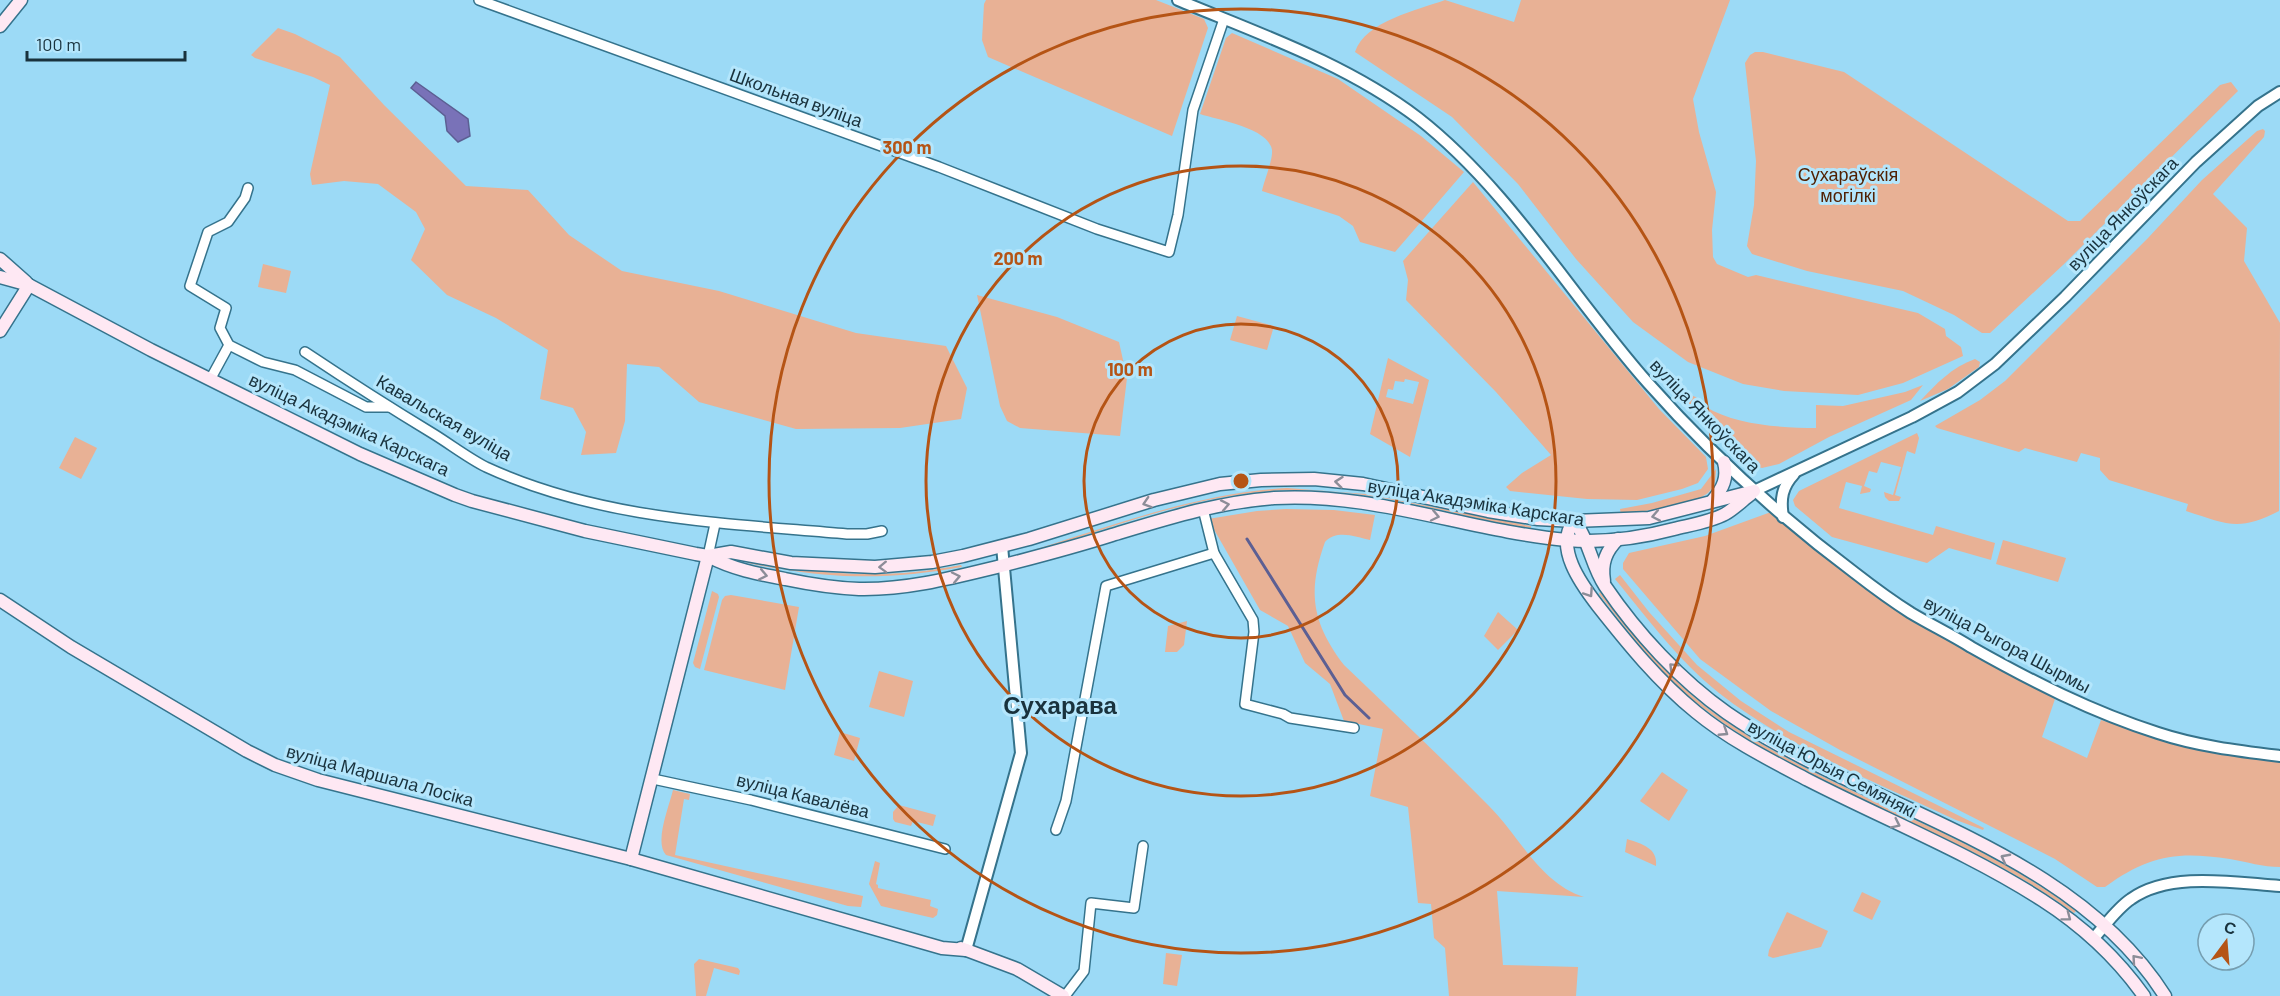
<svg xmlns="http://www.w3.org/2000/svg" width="2280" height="996" font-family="Barlow,sans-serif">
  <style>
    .green { fill: #e8b195; fill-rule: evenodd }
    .water { fill: #7972b8; stroke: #5c5f93; stroke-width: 1.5 }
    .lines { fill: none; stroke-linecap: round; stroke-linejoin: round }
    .stream { stroke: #5c5f93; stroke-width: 3 }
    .minor-casing { stroke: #35738c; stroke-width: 12 }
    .tertiary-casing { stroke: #35738c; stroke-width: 14 }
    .secondary-casing { stroke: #35738c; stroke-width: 15 }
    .minor { stroke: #fff; stroke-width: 9 }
    .tertiary { stroke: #fff; stroke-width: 10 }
    .secondary { stroke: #fee8f3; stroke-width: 12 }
    .oneway { stroke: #8c8d98 }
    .ring { fill: none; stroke: #b55415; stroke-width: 3 }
    .labels { text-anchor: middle; stroke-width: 6; stroke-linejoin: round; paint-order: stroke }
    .street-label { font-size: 18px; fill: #19323d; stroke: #b4e6fc }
    .park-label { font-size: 18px; fill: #512103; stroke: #b4e6fc }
    .district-label { font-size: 24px; font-weight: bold; fill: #19323d; stroke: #b4e6fc }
    .centre { fill: #b55415; stroke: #b4e6fc; stroke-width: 3 }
    .ring-label { font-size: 18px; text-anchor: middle; font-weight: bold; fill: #b55415; stroke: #b4e6fc; stroke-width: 6; stroke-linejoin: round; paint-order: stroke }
  </style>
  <rect width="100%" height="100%" fill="#9cdaf6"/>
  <g class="green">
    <path d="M 986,0 L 1156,0 L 1204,19 L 1208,28 L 1172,136 L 988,57 L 982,40 L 984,4 Z"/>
    <path d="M 1445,0 L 1514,22 L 1521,0 L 1730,0 L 1693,99 L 1699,132 L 1716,192 L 1712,230 L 1713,257 L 1717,264 L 1748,277 L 1756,275 L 1918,313 L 1945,329 L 1946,336 L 1961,347 L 1963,356 L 1903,383 L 1858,395 L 1784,391 L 1743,384 L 1688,362 L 1633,322 L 1576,259 L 1518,184 L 1452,117 L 1355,52 C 1365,21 1418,10 1445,0 Z"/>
    <path d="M 278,28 L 295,34 L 340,57 L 384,105 L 466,186 L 528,190 L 569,235 L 622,271 L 719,291 L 856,333 L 946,346 L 967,388 L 961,419 L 900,428 L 796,429 L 699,402 L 659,367 L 627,364 L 625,421 L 616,453 L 581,455 L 586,432 L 573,408 L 540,399 L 548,350 L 496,318 L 447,295 L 411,260 L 425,229 L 416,212 L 378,184 L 344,181 L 312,185 L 310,174 L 330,85 L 313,77 L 255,58 L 251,55 Z"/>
    <path d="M 1232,33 L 1338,79 L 1421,136 L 1464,172 L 1395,252 L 1360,242 L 1353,226 L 1339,216 L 1262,191 C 1264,181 1273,160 1272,150 C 1269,128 1218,120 1200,114 L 1226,38 Z"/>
    <path d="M 1755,52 L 1763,52 L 1844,72 L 2068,221 L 2080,221 L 2220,85 L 2231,82 L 2238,91 L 2063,265 L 1990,333 L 1982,333 L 1954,315 L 1903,291 L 1807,271 L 1752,254 L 1747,246 L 1754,205 L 1756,161 L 1745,63 L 1750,55 Z"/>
    <path d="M 2263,129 L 2265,131 L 2264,137 L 2213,194 L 2247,228 L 2244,261 L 2280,323 L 2279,511 C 2238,532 2227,524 2186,511 L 2188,504 L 2109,480 L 2100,470 L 2100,458 L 2081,453 L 2077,462 L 2025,448 L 2019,452 L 1937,428 L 1935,426 L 1980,400 L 2005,381 L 2148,238 L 2202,180 L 2257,131 Z"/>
    <path d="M 1473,182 L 1659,409 L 1706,457 L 1708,469 L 1698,483 L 1682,489 L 1637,500 L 1587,499 L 1510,491 L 1506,487 L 1522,473 L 1551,455 L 1496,392 L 1406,300 L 1408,280 L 1403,261 Z"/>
    <path d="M 263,264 L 291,271 L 286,293 L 258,287 Z"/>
    <path d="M 977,295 L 1057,317 L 1119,342 L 1127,378 L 1120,436 L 1020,428 L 1007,421 L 1000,406 Z"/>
    <path d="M 1237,316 L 1274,326 L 1267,350 L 1230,340 Z"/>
    <path d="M 1388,358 L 1429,380 L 1410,457 L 1370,434 ZM 1405,379 L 1419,382 L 1413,404 L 1386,397 L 1388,389 L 1393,390 L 1395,381 L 1404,382 Z"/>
    <path d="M 1975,359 L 1980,362 L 1979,367 L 1948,389 L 1920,401 C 1936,384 1952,367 1975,359 Z"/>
    <path d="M 1923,385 L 1911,400 L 1829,437 L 1779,464 L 1762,468 L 1748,464 L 1731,449 L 1677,391 L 1679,390 C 1685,393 1694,395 1700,400 C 1704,403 1702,404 1706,407 C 1735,425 1783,428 1816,428 L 1816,405 L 1843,406 L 1905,392 Z"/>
    <path d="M 1917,433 L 1919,438 L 1915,454 L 1907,451 L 1895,495 L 1901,497 L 1899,501 L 1889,501 L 1885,497 L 1884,492 L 1893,495 L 1901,467 L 1881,462 L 1877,473 L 1869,471 L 1864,486 L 1871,489 L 1870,492 L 1860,494 L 1862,486 L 1846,482 L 1839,508 L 1933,535 L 1936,526 L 1995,543 L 1991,560 L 1949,548 L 1927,563 L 1832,537 L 1795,506 L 1793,500 L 1799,491 Z"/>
    <path d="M 75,437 L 97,448 L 81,479 L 59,468 Z"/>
    <path d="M 1716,469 C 1716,477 1715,485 1709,492 C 1697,504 1639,512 1621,515 L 1620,509 L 1652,503 L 1701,489 Z"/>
    <path d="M 1287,488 L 1366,494 L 1531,526 L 1531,528 L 1509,525 C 1440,511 1370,490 1298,490 C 1209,490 1121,524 1037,551 L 1037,549 C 1119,523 1201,493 1287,488 Z"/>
    <path d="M 1286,509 L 1334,510 L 1375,515 L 1370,540 C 1356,537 1337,529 1325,542 C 1307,592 1312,623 1344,665 C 1393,712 1442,758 1489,806 C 1520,837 1540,883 1584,897 L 1497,891 L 1503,965 L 1578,967 L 1576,996 L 1449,996 L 1445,948 L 1434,938 L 1431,904 L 1418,903 L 1408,807 L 1370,796 L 1383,729 L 1344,721 L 1330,684 L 1305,663 L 1288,626 L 1260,610 L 1208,519 L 1257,511 Z"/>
    <path d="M 1771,512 L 1825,557 L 1915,621 L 2055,699 L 2042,737 L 2087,758 L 2101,720 L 2197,748 L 2280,761 L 2280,867 C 2263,867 2247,862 2230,859 C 2177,851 2149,855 2105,887 L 2097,887 L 2055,859 L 1840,750 L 1771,711 L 1700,659 L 1623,569 L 1623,563 L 1629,553 L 1705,536 Z"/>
    <path d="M 2003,540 L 2066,558 L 2058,582 L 1996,564 Z"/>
    <path d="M 738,559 C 819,574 879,581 961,565 L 962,567 C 901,578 844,580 782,569 C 768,567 750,565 738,559 Z"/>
    <path d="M 1620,575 L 1649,612 L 1697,665 L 1741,701 L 1789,732 L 1984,828 L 1983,830 L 1956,820 C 1877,783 1788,747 1719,693 C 1679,661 1647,618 1615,579 Z"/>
    <path d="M 712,591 L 718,594 L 719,597 L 700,669 L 695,667 L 693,663 Z"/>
    <path d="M 1600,592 C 1637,639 1674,686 1724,720 C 1833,795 1971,831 2076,911 L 2074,913 C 1960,829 1816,795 1703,708 C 1662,676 1630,634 1599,594 Z"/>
    <path d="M 731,595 L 799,607 L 785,690 L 704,670 L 722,600 L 725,596 Z"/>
    <path d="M 1498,612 L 1518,630 L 1498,650 L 1484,636 Z"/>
    <path d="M 1187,621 L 1184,645 L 1177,652 L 1165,652 L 1168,626 Z"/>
    <path d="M 879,671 L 913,681 L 904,717 L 869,707 Z"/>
    <path d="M 840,732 L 860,738 L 854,761 L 834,755 Z"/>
    <path d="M 1662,772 L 1688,790 L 1669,821 L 1640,801 Z"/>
    <path d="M 673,790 L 690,794 L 689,800 L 684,799 L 675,855 L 863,896 L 861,907 L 848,906 L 666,855 C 654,842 669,807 673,790 Z"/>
    <path d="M 899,805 L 936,815 L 933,826 L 913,821 L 911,826 L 895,822 L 893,819 L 893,812 Z"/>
    <path d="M 1627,839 C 1642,844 1658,848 1656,866 L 1625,852 Z"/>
    <path d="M 875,861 L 880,863 L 876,884 L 878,885 L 878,888 L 931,900 L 930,906 L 938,909 L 937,915 L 933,918 L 881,906 L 869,884 Z"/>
    <path d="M 1862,892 L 1881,901 L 1872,920 L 1853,911 Z"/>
    <path d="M 1787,912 L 1828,931 L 1821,947 L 1773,958 L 1768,956 L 1769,950 Z"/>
    <path d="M 1166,953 L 1182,955 L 1177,986 L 1163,984 Z"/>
    <path d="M 699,959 L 738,968 L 740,971 L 739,975 L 714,968 L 706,996 L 696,996 L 694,964 Z"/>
  </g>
  <path class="water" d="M 416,82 L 468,119 L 470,136 L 458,142 L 447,131 L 445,116 L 411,88 Z"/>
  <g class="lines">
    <path class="stream" d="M 1247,539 L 1345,695 L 1369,718"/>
    <defs>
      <g id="minor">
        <path d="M 479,0 L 939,167 L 1097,229 L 1169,252 L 1178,215 L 1193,110 L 1224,19"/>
        <path d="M 248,188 L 245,198 L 228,222 L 208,232 L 190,286 L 226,308 L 220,328 L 229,345 L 263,362 L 295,370 L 366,407 L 389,407"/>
        <path d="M 305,352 C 347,380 389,407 432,433 C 450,444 468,458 486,467 C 601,520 724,523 847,534 L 867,534 L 882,531"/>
        <path d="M 211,378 L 229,345"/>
        <path d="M 1203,509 L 1214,553 L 1253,620 L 1254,632 L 1245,704 L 1283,714 L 1290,718 L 1354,728"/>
        <path d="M 708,556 L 715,524"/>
        <path d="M 653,779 L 751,800 L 945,849"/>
        <path d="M 1056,830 L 1066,801 L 1106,586 L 1214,553"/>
        <path d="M 1065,996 L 1084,971 L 1091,903 L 1134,908 L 1143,846"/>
      </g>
      <g id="tertiary">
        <path d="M 1178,0 C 1260,34 1347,64 1418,118 C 1509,189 1572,297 1648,383 C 1710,453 1780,517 1855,573 C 1873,587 1892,601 1911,613 C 1931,625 1952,635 1971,647 C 2031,681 2092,712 2158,733 C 2197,746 2239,751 2280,756"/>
        <path d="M 1754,491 L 1912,417 L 1958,392 L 1995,364 L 2065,297 L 2196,162 L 2258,106 L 2280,92"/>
        <path d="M 1783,517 C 1780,499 1782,487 1794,474"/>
        <path d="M 2093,939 C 2105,926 2116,909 2131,899 C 2170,871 2235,883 2280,886"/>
        <path d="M 966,950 L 1021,753 L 1002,546"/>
      </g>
      <g id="secondary">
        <path d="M 0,26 L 21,0"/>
        <path d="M 0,259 L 26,282"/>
        <path d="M 0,277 L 29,285 L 151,350 L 360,454 L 455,495 L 472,501 L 585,531 L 696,554 L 708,556 L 731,552 L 791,563 L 875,567 L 932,562 L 963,556 L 1029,539 L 1154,500 L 1220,484 L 1261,480 L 1314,479 L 1363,484 L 1488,511 L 1538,519 L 1574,521 L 1649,518 L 1754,491"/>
        <path d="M 0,331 L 29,285"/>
        <path d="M 1713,500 C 1723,488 1728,478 1724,462"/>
        <path d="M 708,556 C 732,569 758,574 785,579 C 809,584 834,588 859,589 C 906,590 952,578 997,567 C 1036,557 1074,547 1112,535 C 1165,519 1218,502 1274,498 C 1374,492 1468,531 1567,540 C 1602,543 1640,538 1674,529 C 1690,525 1710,522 1725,514 C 1734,509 1743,500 1751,494"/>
        <path d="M 1604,581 C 1601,563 1606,551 1618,539"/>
        <path d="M 0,600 L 71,647 L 247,751 L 275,765 L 318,780 L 631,859 L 942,948 L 966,950"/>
        <path d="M 631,859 L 708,556"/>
        <path d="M 961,948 L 1017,969 L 1063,996"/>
        <path d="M 2144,996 C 2117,958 2081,925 2042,900 C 1969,853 1886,820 1808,780 C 1770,760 1730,740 1696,712 C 1658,681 1628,644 1598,606 C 1581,584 1554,547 1574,521 C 1589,539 1591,565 1605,586 C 1637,633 1680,680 1727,713 C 1866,809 2070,846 2165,996"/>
      </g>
    </defs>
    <use href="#minor" class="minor-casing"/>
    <use href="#tertiary" class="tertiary-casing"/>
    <use href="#secondary" class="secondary-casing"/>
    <use href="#minor" class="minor"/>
    <use href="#tertiary" class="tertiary"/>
    <use href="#secondary" class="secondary"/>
  </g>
  <defs><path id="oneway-chevron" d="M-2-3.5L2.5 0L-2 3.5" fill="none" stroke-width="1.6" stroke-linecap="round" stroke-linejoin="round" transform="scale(1.5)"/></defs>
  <g class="oneway">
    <use href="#oneway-chevron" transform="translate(1339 482) rotate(-174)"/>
    <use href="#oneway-chevron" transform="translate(1147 503) rotate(162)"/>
    <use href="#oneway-chevron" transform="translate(1225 505) rotate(-11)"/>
    <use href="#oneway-chevron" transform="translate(1435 516) rotate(12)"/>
    <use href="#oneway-chevron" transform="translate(1656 516) rotate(169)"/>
    <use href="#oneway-chevron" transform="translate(883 567) rotate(178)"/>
    <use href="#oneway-chevron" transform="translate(763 575) rotate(12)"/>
    <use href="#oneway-chevron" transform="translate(956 577) rotate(-12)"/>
    <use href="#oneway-chevron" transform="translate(1589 593) rotate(56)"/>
    <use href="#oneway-chevron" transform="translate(1673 667) rotate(-135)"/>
    <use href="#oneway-chevron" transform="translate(1724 732) rotate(33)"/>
    <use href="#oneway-chevron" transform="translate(1896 824) rotate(26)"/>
    <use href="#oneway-chevron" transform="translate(2005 858) rotate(-152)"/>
    <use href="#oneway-chevron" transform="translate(2067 917) rotate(37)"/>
    <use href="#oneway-chevron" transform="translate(2136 959) rotate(-131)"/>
  </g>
  <g class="ring">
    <circle cx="1241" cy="481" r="157"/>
    <circle cx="1241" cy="481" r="315"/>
    <circle cx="1241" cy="481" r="472"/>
  </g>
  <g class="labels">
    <g class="street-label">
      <text transform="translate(796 98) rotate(20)" y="6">Школьная вуліца</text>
      <text transform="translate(2123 214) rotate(-46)" y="6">вуліца Янкоўскага</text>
      <text transform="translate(1705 416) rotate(46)" y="6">вуліца Янкоўскага</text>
      <text transform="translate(444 418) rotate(30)" y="6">Кавальская вуліца</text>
      <text transform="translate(349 425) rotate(25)" y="6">вуліца Акадэміка Карскага</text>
      <text transform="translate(1476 503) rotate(9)" y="6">вуліца Акадэміка Карскага</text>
      <text transform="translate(2007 645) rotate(28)" y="6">вуліца Рыгора Шырмы</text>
      <text transform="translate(1832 769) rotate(28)" y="6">вуліца Юрыя Семянякі</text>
      <text transform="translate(380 776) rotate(15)" y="6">вуліца Маршала Лосіка</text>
      <text transform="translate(803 796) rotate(14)" y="6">вуліца Кавалёва</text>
    </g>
    <g class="park-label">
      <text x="1848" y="181">Сухараўскія<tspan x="1848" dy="21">могілкі</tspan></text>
    </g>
    <g class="district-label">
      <text x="1060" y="714">Сухарава</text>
    </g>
  </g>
  <circle cx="1241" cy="481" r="9" class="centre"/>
  <g class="ring-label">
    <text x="907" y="154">300 m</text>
    <text x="1018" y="265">200 m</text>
    <text x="1130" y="376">100 m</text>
  </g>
  <g transform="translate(2226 942) rotate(16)"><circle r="28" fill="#b4e6fc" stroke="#769eb0" stroke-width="1.5"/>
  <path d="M0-4.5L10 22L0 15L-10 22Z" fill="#b55415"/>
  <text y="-9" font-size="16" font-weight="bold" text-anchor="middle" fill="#19323d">С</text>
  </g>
  <path d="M27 51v9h158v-9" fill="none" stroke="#19323d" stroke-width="3"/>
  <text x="36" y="51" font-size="18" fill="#19323d" stroke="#b4e6fc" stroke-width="4.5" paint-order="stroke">100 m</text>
</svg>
